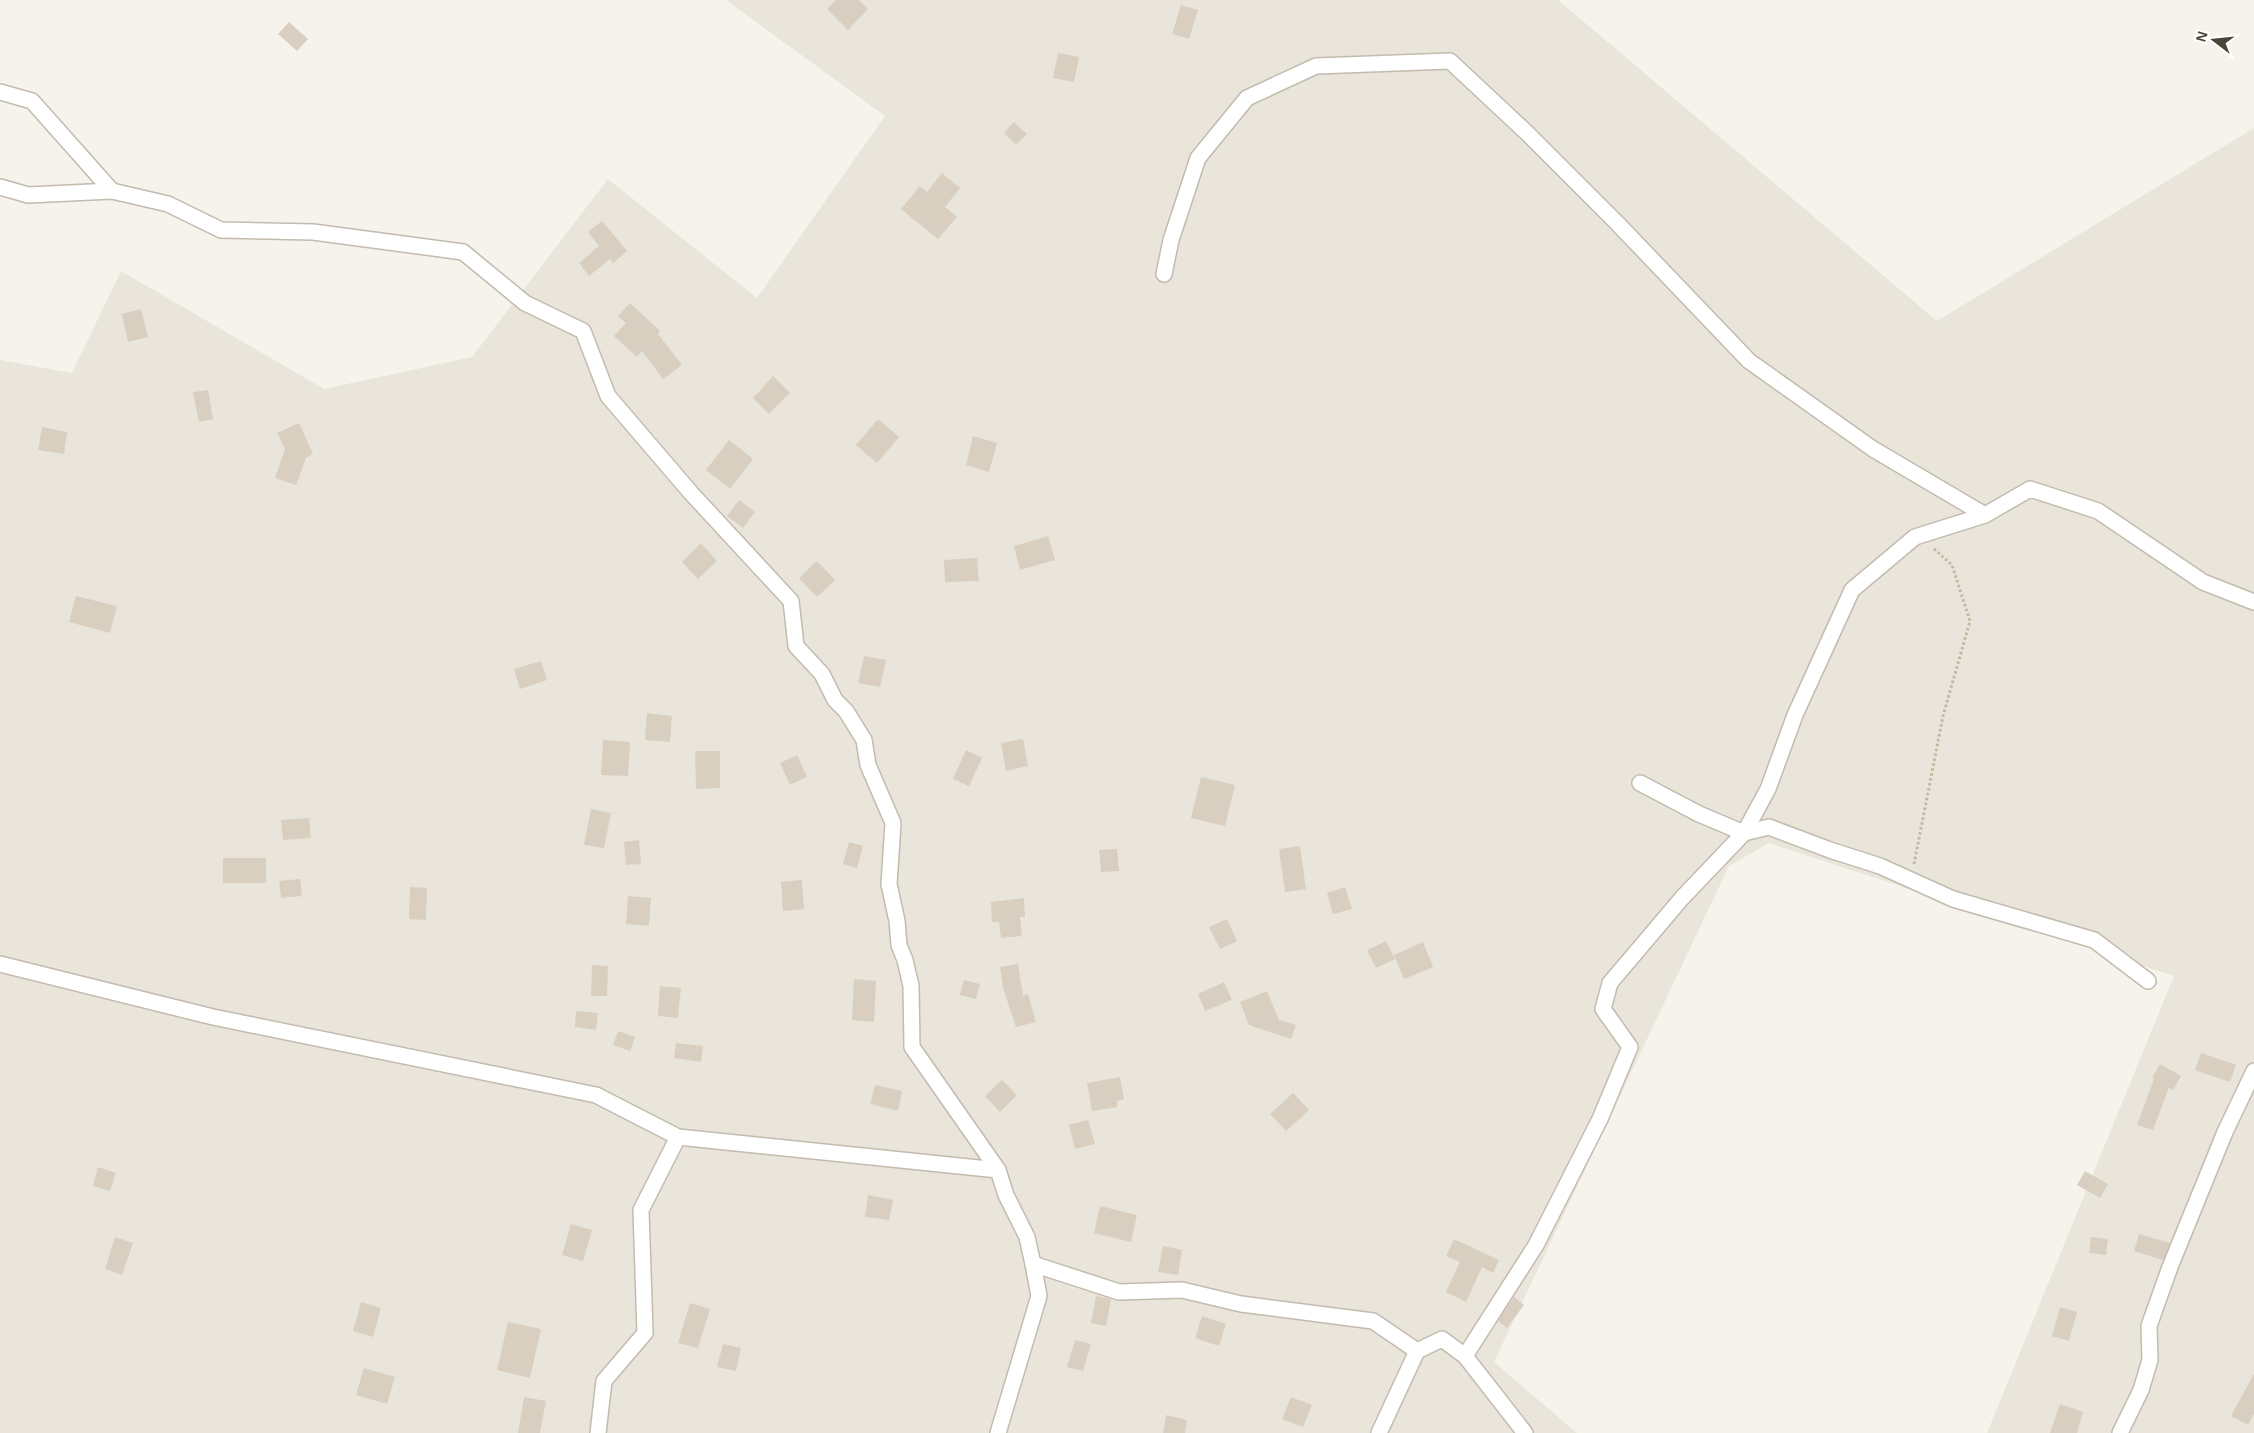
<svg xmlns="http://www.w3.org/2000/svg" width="2254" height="1433" font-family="Helvetica,sans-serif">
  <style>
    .residential { fill: #eae5da }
    .building { fill: #d8cfc1 }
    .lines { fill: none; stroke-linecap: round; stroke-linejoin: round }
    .minor-casing { stroke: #c2bbae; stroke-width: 18 }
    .path { stroke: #c4b79f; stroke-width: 3; stroke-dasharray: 2.5 2.5; stroke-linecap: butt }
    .minor { stroke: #fff; stroke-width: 15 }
  </style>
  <rect width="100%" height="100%" fill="#f6f3ec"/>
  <path class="residential" d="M 726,0 L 1558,0 L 1937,321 L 2254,128 L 2254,1433 L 1987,1433 L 2174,976 L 1769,843 L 1729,866 L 1494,1362 L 1577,1433 L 0,1433 L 0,360 L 72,373 L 121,271 L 324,389 L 472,357 L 608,179 L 757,298 L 885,116 Z"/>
  <g class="building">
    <path d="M 836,0 L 859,0 L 868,9 L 848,30 L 827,9 Z"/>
    <path d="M 1181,5 L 1198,10 L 1189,39 L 1172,34 Z"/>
    <path d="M 289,22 L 308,39 L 297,51 L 278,34 Z"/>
    <path d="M 1058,53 L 1079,57 L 1074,82 L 1053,78 Z"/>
    <path d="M 1014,122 L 1027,134 L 1016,145 L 1004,133 Z"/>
    <path d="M 942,173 L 960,188 L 945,207 L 957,217 L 938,239 L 901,209 L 920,186 L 927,192 Z"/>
    <path d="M 602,221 L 627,251 L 613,263 L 610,259 L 589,276 L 579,263 L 599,246 L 588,232 Z"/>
    <path d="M 630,303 L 660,331 L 658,334 L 682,365 L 663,379 L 642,351 L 637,357 L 614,336 L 626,323 L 618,316 Z"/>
    <path d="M 141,309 L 148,337 L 128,342 L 122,314 Z"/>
    <path d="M 773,376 L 790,393 L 769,414 L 753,398 Z"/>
    <path d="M 208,390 L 213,419 L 199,422 L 193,392 Z"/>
    <path d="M 878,419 L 899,437 L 877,463 L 856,445 Z"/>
    <path d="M 299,423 L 313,454 L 306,458 L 296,485 L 275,478 L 285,449 L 277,433 Z"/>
    <path d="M 42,427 L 67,432 L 64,454 L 38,450 Z"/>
    <path d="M 973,436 L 997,443 L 989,472 L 966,465 Z"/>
    <path d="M 729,440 L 753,459 L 730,489 L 706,470 Z"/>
    <path d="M 739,500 L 755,512 L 743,528 L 727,516 Z"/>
    <path d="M 1048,536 L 1055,560 L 1020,570 L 1014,546 Z"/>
    <path d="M 701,543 L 717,561 L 698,579 L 682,562 Z"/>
    <path d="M 977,558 L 979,581 L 945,582 L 944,560 Z"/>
    <path d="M 817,561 L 835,580 L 817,597 L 799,578 Z"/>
    <path d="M 76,596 L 117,606 L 110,633 L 69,622 Z"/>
    <path d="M 864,656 L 886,660 L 880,687 L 858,683 Z"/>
    <path d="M 541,661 L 547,680 L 520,689 L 514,669 Z"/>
    <path d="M 647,713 L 672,716 L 670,742 L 645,740 Z"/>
    <path d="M 1023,739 L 1028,766 L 1006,771 L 1001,743 Z"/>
    <path d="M 603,740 L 630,742 L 628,776 L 601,775 Z"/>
    <path d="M 966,750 L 982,758 L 969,786 L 953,779 Z"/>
    <path d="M 695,751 L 720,751 L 720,788 L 696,789 Z"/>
    <path d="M 797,755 L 807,777 L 790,785 L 780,763 Z"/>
    <path d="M 1201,777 L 1235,785 L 1225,826 L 1191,818 Z"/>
    <path d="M 591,809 L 611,813 L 604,848 L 584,845 Z"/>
    <path d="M 309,818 L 311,838 L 283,840 L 281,820 Z"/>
    <path d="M 639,840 L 641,864 L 626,865 L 624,842 Z"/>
    <path d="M 849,842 L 863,846 L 857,868 L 843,864 Z"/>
    <path d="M 1300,846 L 1306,889 L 1285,892 L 1279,849 Z"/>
    <path d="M 1117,849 L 1119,871 L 1101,872 L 1099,850 Z"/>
    <rect x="223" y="858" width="43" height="25"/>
    <path d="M 300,879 L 302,896 L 281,898 L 279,881 Z"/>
    <path d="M 802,880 L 804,909 L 783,911 L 781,882 Z"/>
    <path d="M 410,887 L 427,888 L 426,920 L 409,919 Z"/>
    <path d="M 1345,887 L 1352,909 L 1333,914 L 1327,893 Z"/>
    <path d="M 628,896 L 651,898 L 649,926 L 626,924 Z"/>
    <path d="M 1024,898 L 1025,917 L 1020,917 L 1022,936 L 1001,938 L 999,922 L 992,922 L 991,902 Z"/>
    <path d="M 1227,919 L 1237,941 L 1220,949 L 1209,927 Z"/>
    <path d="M 1386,941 L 1395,959 L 1376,968 L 1367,950 Z"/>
    <path d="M 1423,942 L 1433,967 L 1404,979 L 1394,955 Z"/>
    <path d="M 1018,964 L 1023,996 L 1028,994 L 1036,1022 L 1016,1027 L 1003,988 L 1000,967 Z"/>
    <path d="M 592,965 L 608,966 L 607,996 L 591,996 Z"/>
    <path d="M 854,979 L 876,981 L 874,1022 L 852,1020 Z"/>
    <path d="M 964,980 L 980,984 L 976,999 L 960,995 Z"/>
    <path d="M 1224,982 L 1232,1000 L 1205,1011 L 1198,994 Z"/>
    <path d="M 660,986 L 681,988 L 678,1018 L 658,1016 Z"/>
    <path d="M 1267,991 L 1279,1020 L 1296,1025 L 1291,1039 L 1249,1025 L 1240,1002 Z"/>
    <path d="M 576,1011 L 598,1013 L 596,1030 L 575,1027 Z"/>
    <path d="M 618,1031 L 635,1037 L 630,1051 L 613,1045 Z"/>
    <path d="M 676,1043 L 703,1046 L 701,1062 L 674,1058 Z"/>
    <path d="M 2201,1053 L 2236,1065 L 2230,1082 L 2195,1070 Z"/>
    <path d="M 2160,1064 L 2181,1076 L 2173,1090 L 2169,1088 L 2153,1130 L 2137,1125 L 2154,1079 L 2152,1078 Z"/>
    <path d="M 1120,1077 L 1124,1099 L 1117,1101 L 1117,1107 L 1092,1111 L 1087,1083 Z"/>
    <path d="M 1002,1080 L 1017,1095 L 1000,1112 L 985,1096 Z"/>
    <path d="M 875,1085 L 902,1091 L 898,1111 L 870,1104 Z"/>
    <path d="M 1293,1093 L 1309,1110 L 1286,1131 L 1270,1114 Z"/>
    <path d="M 1088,1120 L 1095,1144 L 1075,1149 L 1069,1125 Z"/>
    <path d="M 98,1167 L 116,1173 L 110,1191 L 93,1186 Z"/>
    <path d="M 2085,1171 L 2108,1184 L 2100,1198 L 2077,1185 Z"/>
    <path d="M 868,1195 L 893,1200 L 889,1220 L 865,1217 Z"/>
    <path d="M 1100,1206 L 1137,1215 L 1131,1242 L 1094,1233 Z"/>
    <path d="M 571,1224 L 592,1230 L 583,1261 L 562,1255 Z"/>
    <path d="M 2139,1234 L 2170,1243 L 2163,1260 L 2134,1251 Z"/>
    <path d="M 115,1237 L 133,1243 L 122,1275 L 105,1269 Z"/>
    <path d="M 2091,1237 L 2108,1239 L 2106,1255 L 2089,1253 Z"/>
    <path d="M 1454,1239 L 1499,1260 L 1493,1273 L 1482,1267 L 1466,1302 L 1446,1292 L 1460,1262 L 1446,1256 Z"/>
    <path d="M 1163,1246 L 1182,1250 L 1178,1275 L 1158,1272 Z"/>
    <path d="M 1096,1296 L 1111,1299 L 1106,1326 L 1091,1323 Z"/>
    <path d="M 1514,1297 L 1524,1305 L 1507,1328 L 1498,1321 Z"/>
    <path d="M 361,1302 L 381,1308 L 373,1337 L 353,1331 Z"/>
    <path d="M 690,1303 L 710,1309 L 698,1348 L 678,1343 Z"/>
    <path d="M 2060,1307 L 2077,1312 L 2069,1341 L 2052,1336 Z"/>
    <path d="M 1202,1316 L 1226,1324 L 1219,1346 L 1195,1338 Z"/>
    <path d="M 508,1322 L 541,1329 L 530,1378 L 497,1370 Z"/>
    <path d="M 1075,1340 L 1091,1344 L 1083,1371 L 1067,1367 Z"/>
    <path d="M 723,1344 L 741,1348 L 736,1371 L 717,1367 Z"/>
    <path d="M 364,1368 L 395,1377 L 387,1404 L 356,1395 Z"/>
    <path d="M 2254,1374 L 2254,1414 L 2248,1425 L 2231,1416 Z"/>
    <path d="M 524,1397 L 546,1401 L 540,1433 L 518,1433 Z"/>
    <path d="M 1291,1397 L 1312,1405 L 1303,1427 L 1282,1419 Z"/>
    <path d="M 2060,1404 L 2083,1412 L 2077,1433 L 2050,1433 Z"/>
    <path d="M 1166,1415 L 1187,1420 L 1185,1433 L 1163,1433 Z"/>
  </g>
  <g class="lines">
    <defs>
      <g id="minor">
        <path d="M 0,92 L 32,101 L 112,191"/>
        <path d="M 0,187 L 28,195 L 112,191 L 168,204 L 221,230 L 313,232 L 463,252 L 525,303 L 583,331 L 608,396 L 691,493 L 791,601 L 796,646 L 822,674 L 835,700 L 846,711 L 864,740 L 868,765 L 893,823 L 889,884 L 897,921 L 899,945 L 905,960 L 911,986 L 912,1047 L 998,1170 L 1006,1195 L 1027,1237 L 1033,1264 L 1039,1296 L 998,1433"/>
        <path d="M 1164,274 L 1171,240 L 1198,158 L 1247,98 L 1316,66 L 1450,61 L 1526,132 L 1618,224 L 1749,361 L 1873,449 L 1985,515"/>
        <path d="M 1640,783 L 1699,814 L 1744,833 L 1769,827 L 1830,850 L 1880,866 L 1953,899 L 2094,940 L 2148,981"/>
        <path d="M 0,964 L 213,1017 L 596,1095 L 678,1137 L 998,1170"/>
        <path d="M 1033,1264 L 1119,1292 L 1182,1290 L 1241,1304 L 1373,1321 L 1417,1351 L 1442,1339 L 1465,1356 L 1525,1433"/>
        <path d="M 1465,1356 L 1536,1245 L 1600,1119 L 1630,1047 L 1603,1009 L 1610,983 L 1682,898 L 1744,833 L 1768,789 L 1795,715 L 1852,590 L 1915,537 L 1985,515 L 2030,489 L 2098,511 L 2203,582 L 2254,602"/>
        <path d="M 598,1433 L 604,1381 L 645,1333 L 641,1210 L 678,1137"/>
        <path d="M 1379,1433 L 1417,1351"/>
        <path d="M 2120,1433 L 2141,1390 L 2150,1360 L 2149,1326 L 2170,1267 L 2225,1132 L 2254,1071"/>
      </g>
    </defs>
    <use href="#minor" class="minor-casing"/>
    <path class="path" d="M 1914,864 L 1943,716 L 1970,621 L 1952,565 L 1933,548"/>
    <use href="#minor" class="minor"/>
  </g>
  <g transform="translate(2214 40) rotate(286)" stroke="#ffffff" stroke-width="4" paint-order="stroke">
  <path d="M0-4L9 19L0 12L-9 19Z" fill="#4b4439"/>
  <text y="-8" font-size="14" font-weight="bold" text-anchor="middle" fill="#4b4439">N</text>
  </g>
</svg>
